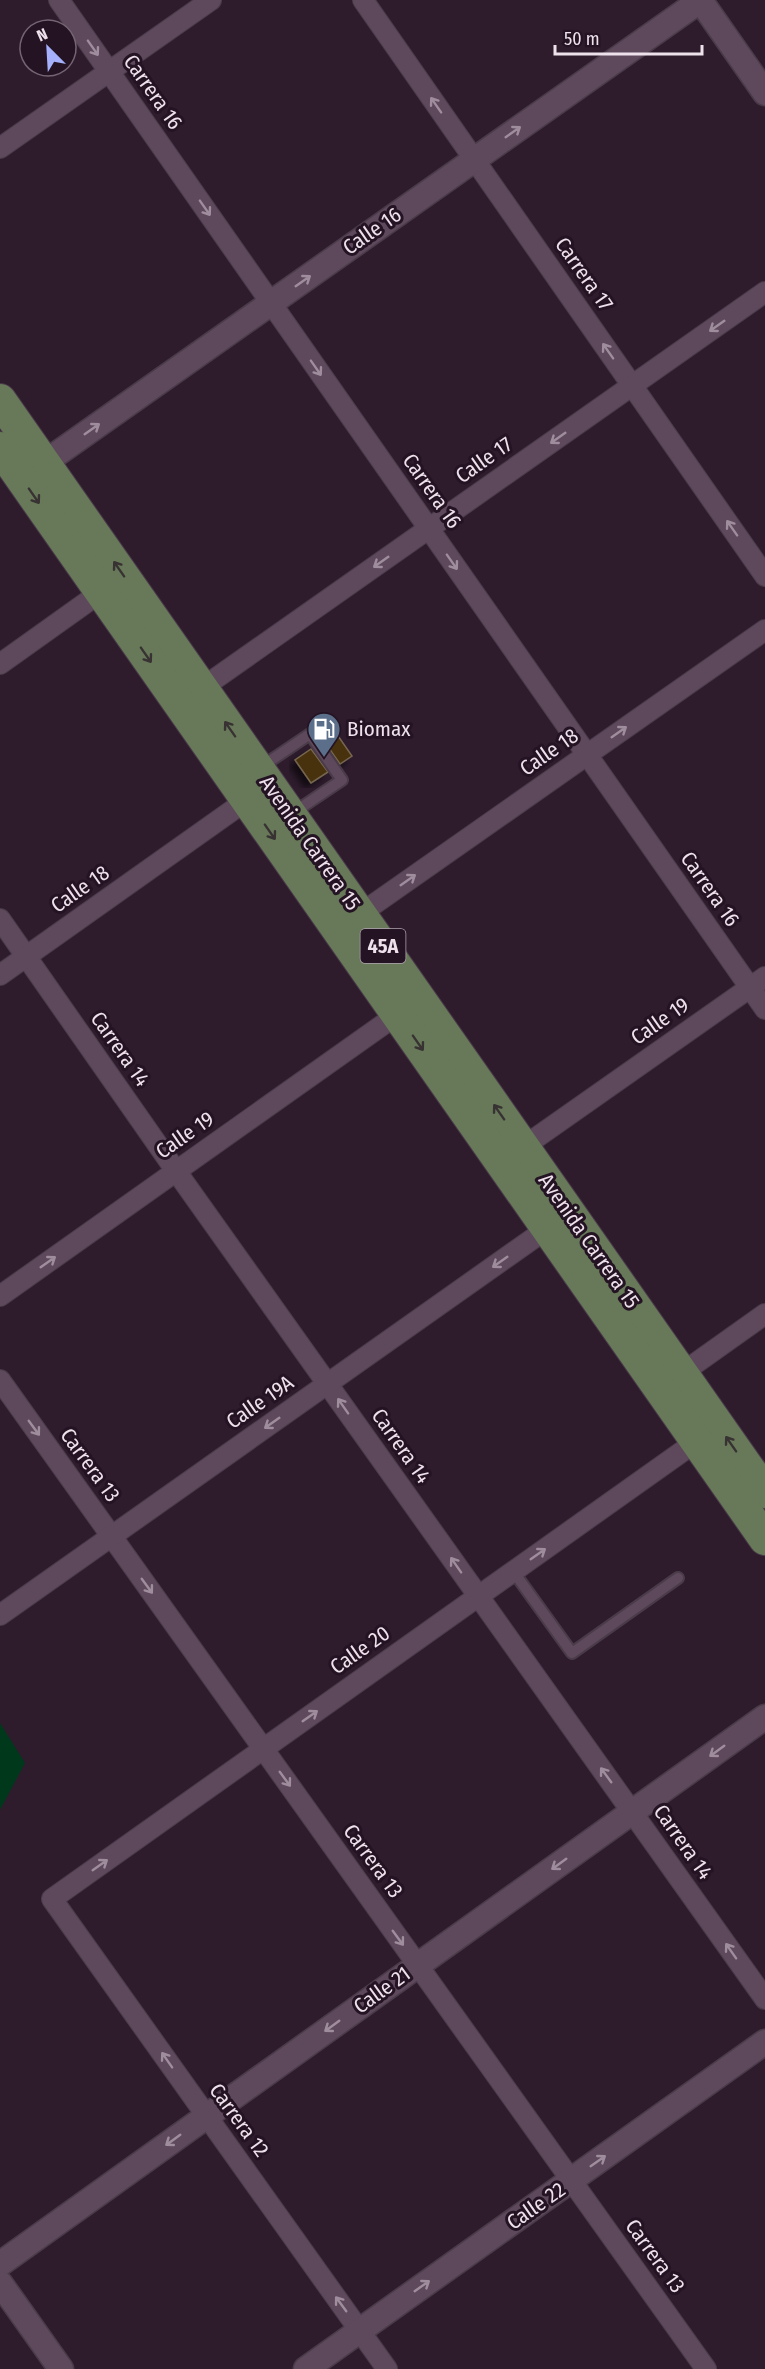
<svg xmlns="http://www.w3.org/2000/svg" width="765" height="2369" font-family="'Fira Sans Condensed',sans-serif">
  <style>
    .green { fill: #00381c }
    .building { fill: #46310c; stroke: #76664f; stroke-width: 1.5; filter: url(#shadow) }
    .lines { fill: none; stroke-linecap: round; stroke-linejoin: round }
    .service-casing { stroke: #4a3b49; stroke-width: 14 }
    .minor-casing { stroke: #4a3b49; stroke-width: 22 }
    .tertiary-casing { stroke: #4a3b49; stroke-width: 27 }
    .primary-casing { stroke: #4a3b49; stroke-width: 34 }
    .service { stroke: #5e495c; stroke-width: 10 }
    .minor { stroke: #5e495c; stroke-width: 20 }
    .tertiary { stroke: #5e495c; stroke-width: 24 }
    .primary { stroke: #677959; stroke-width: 32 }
    .oneway { stroke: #9f8d9d }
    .oneway2 { stroke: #383233 }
    .labels { text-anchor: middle; stroke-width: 6; stroke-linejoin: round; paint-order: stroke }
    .shield { fill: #241323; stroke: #b1a3b0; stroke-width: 1.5 }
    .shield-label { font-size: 20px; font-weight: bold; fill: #eee1ec }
    .street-label { font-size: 21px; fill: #eee1ec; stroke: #241323 }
    .poi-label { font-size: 21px; fill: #eee1ec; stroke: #241323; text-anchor: start }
  </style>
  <defs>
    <filter id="shadow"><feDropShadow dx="-5.5" dy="5.5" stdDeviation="3" flood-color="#0009"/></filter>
  </defs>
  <rect width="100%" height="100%" fill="#2e1c2d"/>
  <path class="green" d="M 0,1723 L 25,1763 L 0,1810 Z"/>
  <g class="building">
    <path d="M 336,733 L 352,756 L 340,764 L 324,741 Z"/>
    <path d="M 311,749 L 328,772 L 311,783 L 295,760 Z"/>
  </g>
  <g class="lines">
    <defs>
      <g id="service">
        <path d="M 261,767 L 310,734 L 342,780 L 293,813"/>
        <path d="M 513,1571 L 572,1653 L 678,1578"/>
      </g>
      <g id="minor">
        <path d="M 59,0 L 765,1009"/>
        <path d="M 363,0 L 765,576"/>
        <path d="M 0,148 L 211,0"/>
        <path d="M 0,664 L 101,592"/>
        <path d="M 202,688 L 765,292"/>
        <path d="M 360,914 L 765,630"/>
        <path d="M 0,919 L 176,1171 L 765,1999"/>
        <path d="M 0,975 L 247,800"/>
        <path d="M 523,1147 L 765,977"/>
        <path d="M 0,1296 L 398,1014"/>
        <path d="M 682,1373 L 765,1314"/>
        <path d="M 0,1380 L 706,2369"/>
        <path d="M 0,1615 L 548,1228"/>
        <path d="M 387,2369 L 52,1899 L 697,1441"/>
      </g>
      <g id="tertiary">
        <path d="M 700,0 L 765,93"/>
        <path d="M 44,463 L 701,0"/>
        <path d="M 0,2264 L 765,1717"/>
        <path d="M 0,2283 L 61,2369"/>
        <path d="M 306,2369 L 765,2042"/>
      </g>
      <g id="primary">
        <path d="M 0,400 L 765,1492"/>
        <path d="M 0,448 L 765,1539"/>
      </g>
    </defs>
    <use href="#service" class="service-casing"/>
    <use href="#minor" class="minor-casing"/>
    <use href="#tertiary" class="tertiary-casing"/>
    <use href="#primary" class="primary-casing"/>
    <use href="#service" class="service"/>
    <use href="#minor" class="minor"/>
    <use href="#tertiary" class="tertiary"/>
    <use href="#primary" class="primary"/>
  </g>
  <defs><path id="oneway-shaft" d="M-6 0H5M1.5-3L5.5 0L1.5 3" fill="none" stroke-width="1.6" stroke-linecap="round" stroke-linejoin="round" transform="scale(1.5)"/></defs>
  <g class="oneway">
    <use href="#oneway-shaft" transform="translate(93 48) rotate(55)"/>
    <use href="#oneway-shaft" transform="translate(436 105) rotate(-125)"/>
    <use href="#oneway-shaft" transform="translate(513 132) rotate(-35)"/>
    <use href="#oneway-shaft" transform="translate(205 208) rotate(55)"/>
    <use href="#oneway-shaft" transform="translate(303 281) rotate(-35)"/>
    <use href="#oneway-shaft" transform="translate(717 326) rotate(145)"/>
    <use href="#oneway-shaft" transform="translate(608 351) rotate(-125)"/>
    <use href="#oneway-shaft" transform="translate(316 368) rotate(55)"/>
    <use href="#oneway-shaft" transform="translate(92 429) rotate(-35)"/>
    <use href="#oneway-shaft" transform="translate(558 438) rotate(145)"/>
    <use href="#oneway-shaft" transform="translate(732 528) rotate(-125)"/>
    <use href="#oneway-shaft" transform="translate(381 562) rotate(145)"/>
    <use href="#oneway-shaft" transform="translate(452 562) rotate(55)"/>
    <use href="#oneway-shaft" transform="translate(619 732) rotate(-35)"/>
    <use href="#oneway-shaft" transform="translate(408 880) rotate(-35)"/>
    <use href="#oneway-shaft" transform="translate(48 1262) rotate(-35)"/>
    <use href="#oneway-shaft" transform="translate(500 1262) rotate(145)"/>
    <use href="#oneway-shaft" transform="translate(343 1406) rotate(-125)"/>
    <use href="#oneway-shaft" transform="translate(272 1423) rotate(145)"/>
    <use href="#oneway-shaft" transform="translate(34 1428) rotate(54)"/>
    <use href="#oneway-shaft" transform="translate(538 1554) rotate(-35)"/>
    <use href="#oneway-shaft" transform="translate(456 1565) rotate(-125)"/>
    <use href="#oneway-shaft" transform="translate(147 1586) rotate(54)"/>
    <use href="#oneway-shaft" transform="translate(310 1716) rotate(-35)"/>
    <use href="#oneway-shaft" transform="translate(717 1751) rotate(144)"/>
    <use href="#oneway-shaft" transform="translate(606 1775) rotate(-126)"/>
    <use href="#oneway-shaft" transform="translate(285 1779) rotate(54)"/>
    <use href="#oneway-shaft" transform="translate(559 1864) rotate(144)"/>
    <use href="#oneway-shaft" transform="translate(100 1865) rotate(-35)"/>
    <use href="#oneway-shaft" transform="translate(398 1938) rotate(54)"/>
    <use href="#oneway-shaft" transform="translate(731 1951) rotate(-125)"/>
    <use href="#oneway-shaft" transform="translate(332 2026) rotate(144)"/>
    <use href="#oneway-shaft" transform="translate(167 2060) rotate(-125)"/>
    <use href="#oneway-shaft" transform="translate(173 2140) rotate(144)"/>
    <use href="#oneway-shaft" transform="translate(598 2161) rotate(-35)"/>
    <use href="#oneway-shaft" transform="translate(422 2286) rotate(-35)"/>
    <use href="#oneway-shaft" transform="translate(341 2304) rotate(-126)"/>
  </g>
  <g class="oneway2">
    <use href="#oneway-shaft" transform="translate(34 496) rotate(55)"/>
    <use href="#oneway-shaft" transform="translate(119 569) rotate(-125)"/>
    <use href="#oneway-shaft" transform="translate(146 655) rotate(55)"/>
    <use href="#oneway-shaft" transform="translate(230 729) rotate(-125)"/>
    <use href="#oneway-shaft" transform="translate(270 832) rotate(55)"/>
    <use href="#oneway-shaft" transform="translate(418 1043) rotate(55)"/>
    <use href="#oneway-shaft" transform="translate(499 1112) rotate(-125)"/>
    <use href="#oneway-shaft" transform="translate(731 1444) rotate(-125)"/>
  </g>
  <defs>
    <symbol id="fuel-pin" viewBox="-11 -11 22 30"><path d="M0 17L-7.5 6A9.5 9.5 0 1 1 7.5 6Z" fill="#5c6f8a" stroke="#241323"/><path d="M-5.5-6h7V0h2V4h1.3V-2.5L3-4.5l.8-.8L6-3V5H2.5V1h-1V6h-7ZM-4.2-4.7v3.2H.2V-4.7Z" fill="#fff"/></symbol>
  </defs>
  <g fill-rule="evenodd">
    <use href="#fuel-pin" x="305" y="710" width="38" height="52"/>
  </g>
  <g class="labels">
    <rect class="shield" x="360.5" y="929" width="45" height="34" rx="4.5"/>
    <g class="shield-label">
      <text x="383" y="953">45A</text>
    </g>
    <g class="street-label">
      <text transform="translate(153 92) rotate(55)" y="7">Carrera 16</text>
      <text transform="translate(372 231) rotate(-35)" y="7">Calle 16</text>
      <text transform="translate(584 274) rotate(55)" y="7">Carrera 17</text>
      <text transform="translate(484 460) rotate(-35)" y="7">Calle 17</text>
      <text transform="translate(432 491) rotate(55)" y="7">Carrera 16</text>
      <text transform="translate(549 752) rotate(-35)" y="7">Calle 18</text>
      <text transform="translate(310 843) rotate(55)" y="7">Avenida Carrera 15</text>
      <text transform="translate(80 889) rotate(-35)" y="7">Calle 18</text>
      <text transform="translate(710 889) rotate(55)" y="7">Carrera 16</text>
      <text transform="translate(660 1021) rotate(-35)" y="7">Calle 19</text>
      <text transform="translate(120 1049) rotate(55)" y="7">Carrera 14</text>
      <text transform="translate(185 1135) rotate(-35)" y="7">Calle 19</text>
      <text transform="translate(589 1241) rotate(55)" y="7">Avenida Carrera 15</text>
      <text transform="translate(260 1402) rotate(-35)" y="7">Calle 19A</text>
      <text transform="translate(401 1446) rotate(55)" y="7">Carrera 14</text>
      <text transform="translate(90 1465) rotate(54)" y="7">Carrera 13</text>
      <text transform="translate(360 1650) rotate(-35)" y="7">Calle 20</text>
      <text transform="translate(683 1842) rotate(55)" y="7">Carrera 14</text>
      <text transform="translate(373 1861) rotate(54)" y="7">Carrera 13</text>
      <text transform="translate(382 1990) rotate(-36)" y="7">Calle 21</text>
      <text transform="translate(239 2120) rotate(54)" y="7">Carrera 12</text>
      <text transform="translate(536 2206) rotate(-35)" y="7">Calle 22</text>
      <text transform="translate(655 2256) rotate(54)" y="7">Carrera 13</text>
    </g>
    <g class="poi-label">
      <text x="347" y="736">Biomax</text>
    </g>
  </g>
  <g transform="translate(48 48) rotate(336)"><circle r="28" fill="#241323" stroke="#756573" stroke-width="1.5"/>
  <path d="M0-4.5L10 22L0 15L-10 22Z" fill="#a5b1fc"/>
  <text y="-9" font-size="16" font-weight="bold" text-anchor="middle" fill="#eee1ec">N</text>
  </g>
  <path d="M555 45v9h147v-9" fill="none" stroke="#eee1ec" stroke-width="3"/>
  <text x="564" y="45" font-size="18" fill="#eee1ec" stroke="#241323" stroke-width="4.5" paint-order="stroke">50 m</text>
</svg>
